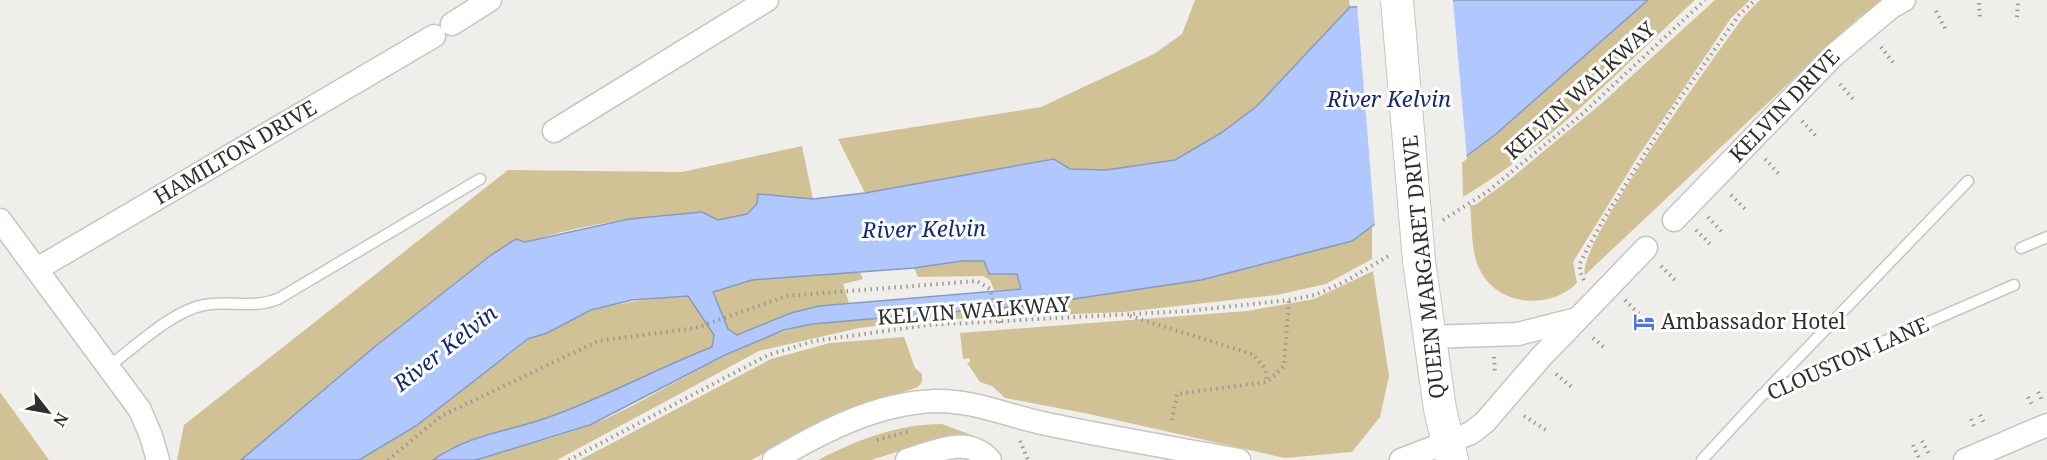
<svg xmlns="http://www.w3.org/2000/svg" width="2047" height="460" font-family="'Noto Serif',serif">
  <style>
    .green { fill: #d1c295 }
    .water { fill: #b0c8fe; stroke: #899abf; stroke-width: 1.5; fill-rule: evenodd }
    .pier { fill: #f0eeea }
    .lines { fill: none; stroke-linecap: round; stroke-linejoin: round }
    .service-casing { stroke: #c6c5c0; stroke-width: 13 }
    .minor-casing { stroke: #c6c5c0; stroke-width: 25 }
    .secondary-casing { stroke: #c6c5c0; stroke-width: 34 }
    .path { stroke: #999895; stroke-width: 4; stroke-dasharray: 1.5 4.5; stroke-linecap: butt }
    .service { stroke: #fff; stroke-width: 10 }
    .minor { stroke: #fff; stroke-width: 22 }
    .secondary { stroke: #fff; stroke-width: 32 }
    .secondary-bridge-casing { stroke: #c6c5c0; stroke-width: 34; stroke-linecap: butt }
    .secondary-bridge { stroke: #fff; stroke-width: 32 }
    .labels { text-anchor: middle; stroke-width: 6; stroke-linejoin: round; paint-order: stroke }
    .street-label { font-size: 21px; fill: #2f2f2d; stroke: #fff }
    .poi-label { font-size: 21px; fill: #2f2f2d; stroke: #fff; text-anchor: start }
    .water-label { font-size: 22px; font-style: italic; fill: #132974; stroke: #fff }
  </style>
  <rect width="100%" height="100%" fill="#f0eeea"/>
  <g class="green">
    <path d="M 1195,0 L 1349,0 L 1350,7 L 1257,106 L 1221,133 L 1175,160 L 1106,170 L 1070,169 L 1054,159 L 865,193 L 838,139 L 1041,107 L 1154,54 L 1182,34 Z"/>
    <path d="M 1648,0 L 1695,0 C 1620,69 1552,144 1463,197 L 1462,159 L 1496,134 Z"/>
    <path d="M 1715,0 L 1750,0 L 1731,18 L 1639,155 L 1573,262 L 1577,283 C 1547,313 1489,305 1476,260 C 1471,244 1472,222 1470,205 L 1475,205 L 1509,180 L 1603,102 Z"/>
    <path d="M 1760,0 L 1885,0 L 1858,18 L 1585,275 C 1574,249 1721,48 1744,16 Z"/>
    <path d="M 802,146 L 813,199 L 758,194 C 758,202 756,208 748,213 C 732,223 707,219 689,218 C 634,214 578,227 525,242 L 516,239 L 491,255 L 372,349 L 241,460 L 177,460 L 184,425 L 508,170 L 682,172 Z"/>
    <path d="M 1372,226 L 1372,259 L 1326,284 L 1277,295 L 1124,312 L 928,320 L 859,328 L 759,351 L 557,460 L 476,460 C 519,445 566,437 607,418 C 675,386 738,340 812,324 L 1033,305 L 1352,241 Z"/>
    <path d="M 962,261 L 984,261 L 989,274 L 1017,274 L 1021,289 L 994,290 L 990,280 L 983,276 L 918,277 L 914,268 Z"/>
    <path d="M 1373,271 L 1389,376 L 1380,417 L 1352,452 L 1285,458 L 1089,414 L 1005,398 L 992,386 L 980,382 L 967,363 L 970,362 L 969,358 L 963,359 L 960,333 L 1247,311 L 1314,299 Z"/>
    <path d="M 860,272 L 863,279 L 843,284 L 849,303 L 791,313 L 737,335 L 728,329 L 713,292 L 752,280 Z"/>
    <path d="M 688,296 L 714,335 L 712,347 L 600,398 L 546,419 L 448,449 L 433,460 L 359,460 L 512,353 C 560,309 626,300 688,296 Z"/>
    <path d="M 904,337 L 915,368 L 922,374 L 922,382 L 918,387 L 839,414 L 751,460 L 580,460 L 771,359 L 830,343 Z"/>
    <path d="M 0,392 L 49,460 L 0,460 Z"/>
    <path d="M 942,424 L 974,436 L 972,441 L 919,445 L 871,460 L 818,460 C 857,440 898,424 942,424 Z"/>
  </g>
  <path class="water" d="M 1455,0 L 1648,0 L 1496,134 L 1352,241 L 1201,280 L 1033,305 L 812,324 L 784,330 L 725,355 L 590,425 L 476,460 L 433,460 C 471,433 510,432 552,416 C 607,396 658,368 712,347 L 714,335 L 688,296 L 632,300 L 591,310 L 547,333 L 528,339 L 416,426 L 359,460 L 241,460 L 372,349 L 491,255 L 516,239 L 525,242 L 629,219 L 702,212 L 718,220 L 747,214 L 757,204 L 758,194 L 813,199 L 865,193 L 1054,159 L 1070,169 L 1106,170 L 1175,160 L 1221,133 L 1257,106 L 1350,7 L 1447,5 ZM 962,261 L 984,261 L 989,274 L 1017,274 L 1021,289 L 819,306 L 791,313 L 737,335 L 728,329 L 713,292 L 752,280 L 914,268 Z"/>
  <path class="pier" d="M 1450,0 L 1453,0 L 1467,159 L 1375,227 L 1357,4 Z"/>
  <g class="lines">
    <defs>
      <g id="service">
        <path d="M 2021,248 L 2047,237"/>
        <path d="M 108,367 C 135,347 172,311 204,305 C 229,300 253,309 278,299 L 480,179"/>
        <path d="M 1767,390 L 1968,181"/>
        <path d="M 1702,460 L 1763,394 L 2014,285"/>
      </g>
      <g id="minor">
        <path d="M 452,24 L 490,0"/>
        <path d="M 554,131 L 767,0"/>
        <path d="M 0,220 L 140,410 L 151,436 L 158,460"/>
        <path id="s1" d="M 1674,220 L 1833,56 L 1890,8 L 1904,0"/>
        <path id="s2" d="M 37,269 L 434,36"/>
        <path d="M 1428,337 L 1518,334 L 1577,319"/>
        <path d="M 774,460 C 823,431 877,403 935,401 C 972,400 1006,415 1042,423 C 1107,437 1174,448 1239,460"/>
        <path d="M 907,460 C 937,451 966,435 990,460"/>
        <path d="M 1401,460 L 1471,433 L 1485,422 L 1541,357 L 1646,248"/>
        <path d="M 1965,460 L 2047,425"/>
      </g>
      <path id="secondary" d="M 1419,261 L 1440,409 L 1452,460"/>
    </defs>
    <use href="#service" class="service-casing"/>
    <use href="#minor" class="minor-casing"/>
    <use href="#secondary" class="secondary-casing"/>
    <g class="path">
      <path d="M 1979,3 L 1980,20"/>
      <path d="M 1936,11 L 1947,32"/>
      <path d="M 2017,17 L 2018,2"/>
      <path d="M 1881,47 L 1895,65"/>
      <path d="M 1840,84 L 1853,99"/>
      <path d="M 1802,121 L 1816,136"/>
      <path d="M 1765,159 L 1779,174"/>
      <path d="M 1731,195 L 1745,209"/>
      <path d="M 1708,217 L 1722,232"/>
      <path d="M 1443,220 L 1487,192 L 1580,116 L 1705,0"/>
      <path d="M 1696,230 L 1710,244"/>
      <path d="M 1661,266 L 1675,280"/>
      <path d="M 1584,280 L 1580,272 L 1580,263 L 1602,222 L 1676,104 L 1739,15 L 1755,0"/>
      <path d="M 1625,300 L 1640,315"/>
      <path d="M 1130,316 L 1252,354 L 1265,368 L 1267,381"/>
      <path d="M 1593,338 L 1606,349"/>
      <path d="M 1494,357 L 1495,373"/>
      <path d="M 1556,374 L 1574,389"/>
      <path d="M 2038,392 L 2043,402"/>
      <path d="M 2028,397 L 2033,407"/>
      <path d="M 1980,415 L 1985,425"/>
      <path d="M 1524,416 L 1546,430"/>
      <path d="M 1971,419 L 1975,429"/>
      <path d="M 1172,420 L 1177,394 L 1267,382 L 1284,366 L 1289,300"/>
      <path d="M 877,440 L 911,431"/>
      <path d="M 1020,441 L 1028,460"/>
      <path d="M 1922,441 L 1929,454"/>
      <path d="M 1913,445 L 1919,458"/>
      <path d="M 388,460 L 441,416 L 598,341 L 696,328 L 786,296 L 977,281 L 990,289 L 1000,323"/>
      <path d="M 569,460 L 768,355 L 814,341 L 928,325 L 1188,311 L 1289,300 L 1315,295 L 1344,282 L 1392,254"/>
    </g>
    <use href="#service" class="service"/>
    <use href="#minor" class="minor"/>
    <use href="#secondary" class="secondary"/>
    <defs>
      <path id="secondary-bridge" d="M 1397,0 L 1419,261"/>
    </defs>
    <use href="#secondary-bridge" class="secondary-bridge-casing"/>
    <use href="#secondary-bridge" class="secondary-bridge"/>
  </g>
  <defs>
    <symbol id="hotel-bare" viewBox="-9 -9 18 18"><path d="M-6-4.5h1.5V1H6V5H4.5V3h-9V5H-6ZM-4 0a1.8 1.8 0 1 1 3.6 0ZM.5 0V-2.5h3Q6-2.5 6 0Z" fill="#4c75e8" stroke="#fff" stroke-width="2.5" paint-order="stroke"/></symbol>
  </defs>
  <g fill-rule="evenodd">
    <use href="#hotel-bare" x="1629" y="307" width="30" height="30"/>
  </g>
  <g class="labels">
    <g class="street-label">
      <text transform="translate(1580 91) rotate(-42)" y="7">KELVIN WALKWAY</text>
      <text dy="7" stroke="none"><textPath href="#s1" startOffset="159">KELVIN DRIVE</textPath></text>
      <text dy="7" stroke="none"><textPath href="#s2" startOffset="230">HAMILTON DRIVE</textPath></text>
      <text transform="translate(1424 267) rotate(-96)" y="7">QUEEN MARGARET DRIVE</text>
      <text transform="translate(974 311) rotate(-4)" y="7">KELVIN WALKWAY</text>
      <text transform="translate(1848 359) rotate(-24)" y="7">CLOUSTON LANE</text>
    </g>
    <g class="poi-label">
      <text x="1661" y="329">Ambassador Hotel</text>
    </g>
    <g class="water-label">
      <text x="1389" y="107">River Kelvin</text>
      <text transform="translate(924 229) rotate(-1)" y="8">River Kelvin</text>
      <text transform="translate(445 348) rotate(-38)" y="8">River Kelvin</text>
    </g>
  </g>
  <g transform="translate(48 412) rotate(121)" stroke="#ffffff" stroke-width="4.5" paint-order="stroke">
  <path d="M0-4.5L10 22L0 15L-10 22Z" fill="#2f2f2d"/>
  <text y="-9" font-size="16" font-weight="bold" text-anchor="middle" fill="#2f2f2d">N</text>
  </g>
</svg>
